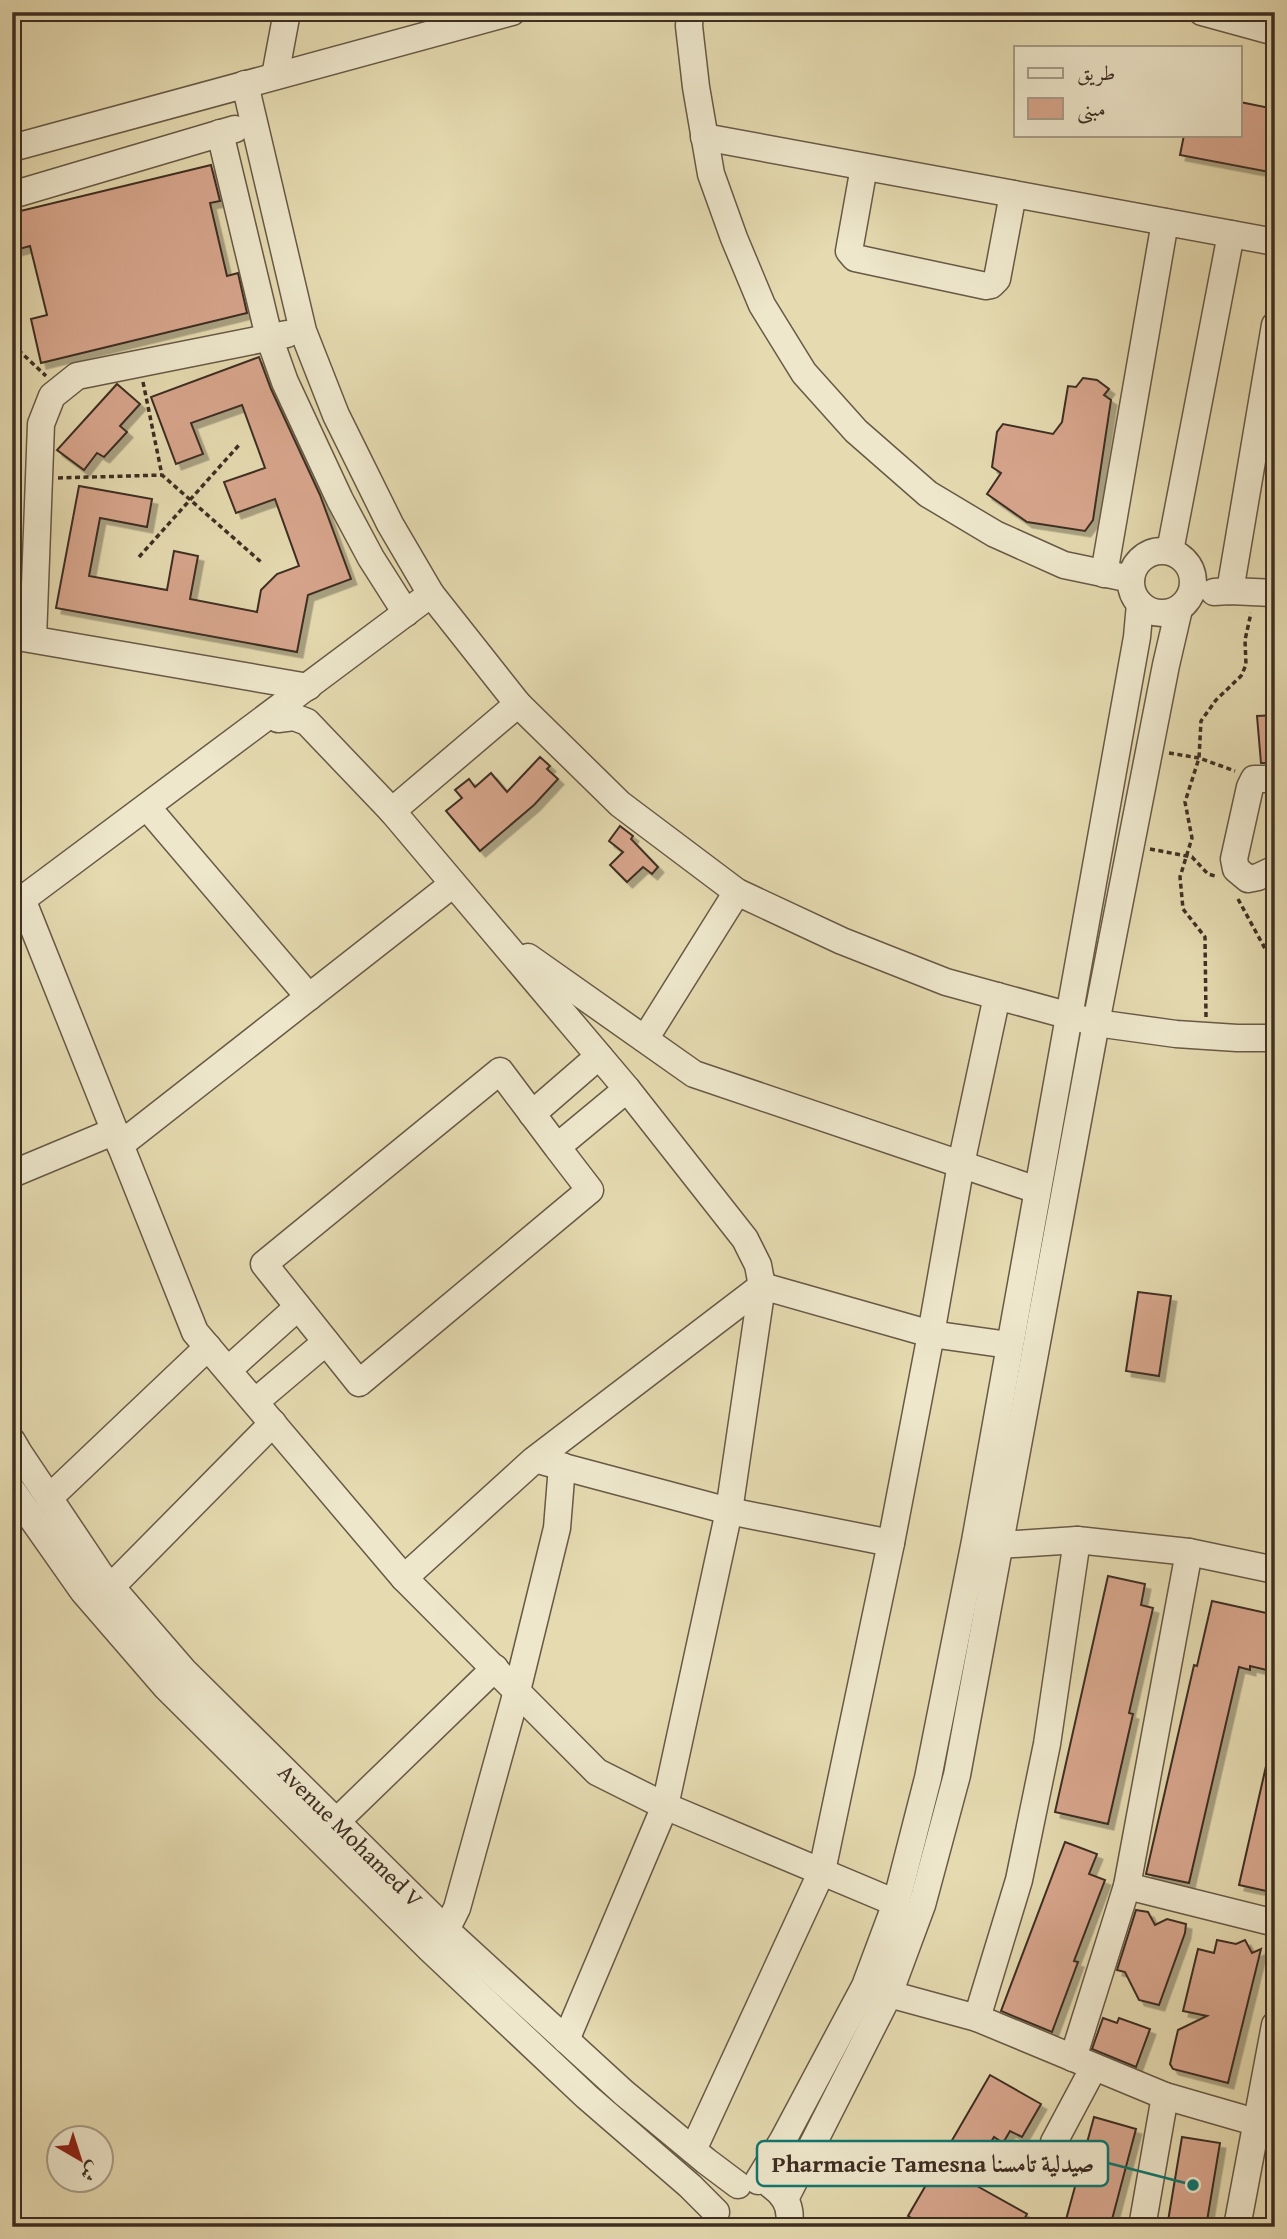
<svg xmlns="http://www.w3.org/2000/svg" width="1287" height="2239" font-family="'Gentium Book Plus',Amiri,serif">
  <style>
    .building { fill: #d7a58c; stroke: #3e2e23; stroke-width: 2; filter: url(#shadow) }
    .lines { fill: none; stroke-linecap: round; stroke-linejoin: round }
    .minor-casing { stroke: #685946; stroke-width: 29 }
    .path { stroke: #3e2e23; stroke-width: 3.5; stroke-dasharray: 5 3.5; stroke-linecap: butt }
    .minor { stroke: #eee7cc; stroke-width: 26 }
    .labels { text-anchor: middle; stroke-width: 5; stroke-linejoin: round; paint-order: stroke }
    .street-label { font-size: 23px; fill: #3e2e23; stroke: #eee7cc }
    .leader { fill: none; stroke: #0f766e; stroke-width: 2.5 }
    .callout-dot { fill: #0f766e; stroke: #eee7cc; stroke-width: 2.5 }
    .callout { fill: #eee7cc; stroke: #0f766e; stroke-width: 2.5 }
    .callout-label { font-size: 24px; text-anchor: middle; font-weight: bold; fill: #3e2e23 }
  </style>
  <defs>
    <filter id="shadow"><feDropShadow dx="5.5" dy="5.5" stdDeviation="0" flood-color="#0004"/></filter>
  </defs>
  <rect width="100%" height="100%" fill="#e5dab0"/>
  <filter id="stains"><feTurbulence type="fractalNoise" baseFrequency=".00286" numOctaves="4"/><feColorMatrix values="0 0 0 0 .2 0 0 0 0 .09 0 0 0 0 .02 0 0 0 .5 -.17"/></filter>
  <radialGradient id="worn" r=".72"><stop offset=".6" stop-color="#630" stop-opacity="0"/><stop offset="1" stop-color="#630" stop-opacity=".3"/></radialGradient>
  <g class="building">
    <path d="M 1240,102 L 1275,109 L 1275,173 L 1180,155 L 1184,135 L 1240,135 Z"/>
    <path d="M 211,165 L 220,201 L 210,203 L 227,276 L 238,273 L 247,313 L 41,363 L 31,319 L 47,315 L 30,246 L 12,251 L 12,213 Z"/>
    <path d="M 259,357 L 271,389 L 320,495 L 351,579 L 308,595 L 297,652 L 56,608 L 79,486 L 152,499 L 147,527 L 100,518 L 89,576 L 167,590 L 174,551 L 198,556 L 190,599 L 257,612 L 261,590 L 277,574 L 299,566 L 275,499 L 236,513 L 224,482 L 265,468 L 242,405 L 191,423 L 203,454 L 176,464 L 151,397 Z"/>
    <path d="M 1083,378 L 1097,380 L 1109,389 L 1104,395 L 1111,400 L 1093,520 L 1085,531 L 1027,522 L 987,494 L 1001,473 L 992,467 L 997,432 L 1003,424 L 1053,434 L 1062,422 L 1068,386 L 1076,387 Z"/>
    <path d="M 117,384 L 140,404 L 120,426 L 127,432 L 104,457 L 97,453 L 84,470 L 57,450 Z"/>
    <path d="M 1275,715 L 1275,763 L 1261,763 L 1257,716 Z"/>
    <path d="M 540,757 L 550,766 L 547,769 L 558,779 L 534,805 L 480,851 L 446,811 L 462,798 L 455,790 L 469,779 L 475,787 L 491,773 L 507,792 Z"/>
    <path d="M 620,826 L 633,836 L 631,839 L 658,867 L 652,874 L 643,867 L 627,882 L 610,865 L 623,852 L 609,841 Z"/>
    <path d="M 1138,1292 L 1171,1296 L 1159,1376 L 1126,1371 Z"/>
    <path d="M 1108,1576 L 1145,1584 L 1141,1605 L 1153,1608 L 1129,1713 L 1133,1714 L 1108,1824 L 1055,1812 Z"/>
    <path d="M 1212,1601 L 1275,1615 L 1275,1672 L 1250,1666 L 1250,1670 L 1239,1667 L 1189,1883 L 1146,1874 L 1194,1665 L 1197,1666 Z"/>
    <path d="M 1269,1753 L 1275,1754 L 1275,1893 L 1239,1885 Z"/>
    <path d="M 1065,1842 L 1097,1854 L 1089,1874 L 1105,1880 L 1074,1961 L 1078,1962 L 1052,2032 L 1001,2011 Z"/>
    <path d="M 1136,1910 L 1148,1912 L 1155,1925 L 1167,1919 L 1186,1924 L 1185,1933 L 1159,2005 L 1139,2000 L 1125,1972 L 1117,1970 Z"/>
    <path d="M 1217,1940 L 1236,1944 L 1245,1940 L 1252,1953 L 1261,1949 L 1228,2083 L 1173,2069 L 1170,2064 L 1178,2030 L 1207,2016 L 1183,2011 L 1198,1949 L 1214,1953 Z"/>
    <path d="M 1103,2018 L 1117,2023 L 1119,2018 L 1150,2029 L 1136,2067 L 1092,2049 Z"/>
    <path d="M 990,2075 L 1041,2104 L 1022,2137 L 1010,2131 L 1003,2143 L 994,2137 L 968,2181 L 1027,2214 L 1020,2227 L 927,2227 L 908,2216 Z"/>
    <path d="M 1094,2117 L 1136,2129 L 1110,2227 L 1064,2227 Z"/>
    <path d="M 1182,2137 L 1220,2143 L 1206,2227 L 1167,2227 Z"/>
  </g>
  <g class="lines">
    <defs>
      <g id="minor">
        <path d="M 690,12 L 689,26 L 696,87 L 711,174 L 734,238 L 762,305 L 804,373 L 856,431 L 928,494 L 995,534 L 1064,565 L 1131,579"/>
        <path d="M 1202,12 L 1275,32"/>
        <path d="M 275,76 L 287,12"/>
        <path d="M 245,84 L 303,331 L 336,415 L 390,524 L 431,594 L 518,704 L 620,804 L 737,892 L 842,941 L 946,982 L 1096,1023 L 1176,1034 L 1237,1038 L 1275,1038"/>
        <path d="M 220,133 L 269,337 L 285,382 L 340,500 L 371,558 L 406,613"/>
        <path d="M 704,137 L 1275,242"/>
        <path d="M 12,148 L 512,12"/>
        <path d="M 864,167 L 849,251 L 855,258 L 986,286 L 991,285 L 997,279 L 1013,194"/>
        <path d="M 12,195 L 235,129"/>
        <circle cx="1162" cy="582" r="31"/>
        <path d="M 1170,551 L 1231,234"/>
        <path d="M 1104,574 L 1165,222"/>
        <path d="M 1230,591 L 1275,325"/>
        <path d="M 1214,592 L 1230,591 L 1275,593"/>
        <path d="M 12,636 L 308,687"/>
        <path d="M 33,639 L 41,424 L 52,396 L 77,376 L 287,334"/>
        <path d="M 272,714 L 278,719 L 294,717 L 307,722 L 392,811 L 627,1089 L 745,1239 L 758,1265 L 762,1286 L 729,1511 L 665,1806 L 566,2040"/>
        <path d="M 1275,779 L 1254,779 L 1250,787 L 1234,859 L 1236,869 L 1248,879 L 1258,877 L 1275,869"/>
        <path d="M 147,807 L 309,997"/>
        <path d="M 392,811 L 518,704"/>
        <path d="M 22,899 L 195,1332 L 404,1578 L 597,1772 L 665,1806 L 896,1903"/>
        <path d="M 12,907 L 431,594"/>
        <path d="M 528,957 L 694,1074 L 1037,1190"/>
        <path d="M 645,1039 L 737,892"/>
        <path d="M 532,1114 L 599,1056"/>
        <path d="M 120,1145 L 453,884"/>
        <path d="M 557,1147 L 500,1071 L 264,1264 L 359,1383 L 590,1190 L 557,1147 L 627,1089"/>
        <path d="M 12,1174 L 115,1131"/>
        <path d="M 228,1370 L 298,1307"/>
        <path d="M 255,1402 L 326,1342"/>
        <path id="s1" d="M 12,1441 L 19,1453 L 100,1574 L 184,1671 L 446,1930 L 624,2093 L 706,2161 L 738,2185"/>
        <path d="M 545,1462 L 729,1511 L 891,1543"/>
        <path d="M 12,1490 L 83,1591 L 166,1687 L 430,1949 L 586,2096 L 690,2186 L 716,2212"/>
        <path d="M 49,1498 L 208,1347"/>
        <path d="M 985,1543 L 1000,1545 L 1077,1540 L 1189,1552 L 1275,1570"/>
        <path d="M 404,1578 L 534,1460 L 762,1286 L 931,1334 L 1009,1345"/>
        <path d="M 111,1587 L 273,1423"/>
        <path d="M 336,1822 L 495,1668"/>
        <path d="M 1127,1886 L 1275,1923"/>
        <path d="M 436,1942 L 446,1930 L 457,1908 L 517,1691 L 557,1528 L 562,1466"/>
        <path d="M 889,1994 L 977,2018 L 1165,2096 L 1255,2122 L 1275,2125"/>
        <path d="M 977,2018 L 1019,1880 L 1047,1744 L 1077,1540"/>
        <path d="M 1073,2058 L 1127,1886 L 1189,1552"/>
        <path d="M 1054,2142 L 1094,2067"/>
        <path d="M 693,2150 L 822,1871 L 891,1543 L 931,1334 L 961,1164 L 997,996"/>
        <path d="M 758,2181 L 783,2140 L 865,1986 L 896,1903 L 928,1778 L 975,1541 L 1137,637 L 1140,604"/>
        <path d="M 772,2186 C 786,2196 793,2210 788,2227"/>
        <path d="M 785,2199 L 889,1994 L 922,1905 L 957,1775 L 1096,1023 L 1166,665 L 1179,609"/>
        <path d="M 1142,2227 L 1165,2096"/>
        <path d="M 1237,2227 L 1275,2025"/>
      </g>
    </defs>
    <use href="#minor" class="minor-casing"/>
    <g class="path">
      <path d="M 12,344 L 46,376"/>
      <path d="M 143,382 L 162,475 L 261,562"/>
      <path d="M 58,478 L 162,475"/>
      <path d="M 139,557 L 239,445"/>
      <path d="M 1169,753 L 1199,758 L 1235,771"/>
      <path d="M 1150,849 L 1192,857 L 1208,874 L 1215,876"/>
      <path d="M 1238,899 L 1275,967"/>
      <path d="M 1264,946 L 1275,940"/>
      <path d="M 1206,1017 L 1205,937 L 1183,909 L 1180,877 L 1192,838 L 1185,802 L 1199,758 L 1201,721 L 1216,700 L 1241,676 L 1246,665 L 1245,640 L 1251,613"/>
    </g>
    <use href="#minor" class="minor"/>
  </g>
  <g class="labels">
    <g class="street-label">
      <text dy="8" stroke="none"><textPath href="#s1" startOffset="522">Avenue Mohamed V</textPath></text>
    </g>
  </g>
  <path class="leader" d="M1193 2185L1108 2163"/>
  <circle class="callout-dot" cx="1193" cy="2185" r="7"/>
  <rect class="callout" x="757" y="2141" width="351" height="45" rx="7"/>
  <g class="callout-label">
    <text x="933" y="2172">Pharmacie Tamesna صيدلية تامسنا</text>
  </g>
  <rect width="1287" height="2239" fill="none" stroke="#e5dab0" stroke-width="42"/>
  <rect x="14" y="14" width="1259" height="2211" fill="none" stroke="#3e2e23" stroke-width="3.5"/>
  <rect x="21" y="21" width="1245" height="2197" fill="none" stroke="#3e2e23" stroke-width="2"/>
  <rect x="1014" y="46" width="228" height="91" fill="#eee7cc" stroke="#a89d88" stroke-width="2"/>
  <rect x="1028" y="68" width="35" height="10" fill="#eee7cc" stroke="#a89d88" stroke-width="2"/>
  <text x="1077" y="80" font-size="21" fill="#3e2e23">طريق</text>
  <rect x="1028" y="98" width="35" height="21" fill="#d7a58c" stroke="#a89d88" stroke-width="2"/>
  <text x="1077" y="116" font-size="21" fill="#3e2e23">مبنى</text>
  <g transform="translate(80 2159) rotate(141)"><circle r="33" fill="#eee7cc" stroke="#a89d88" stroke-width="2"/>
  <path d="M0-5L12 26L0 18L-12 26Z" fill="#8f2418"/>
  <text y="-10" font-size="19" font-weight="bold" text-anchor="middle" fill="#3e2e23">ش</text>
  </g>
  <rect width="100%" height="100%" filter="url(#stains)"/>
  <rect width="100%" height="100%" fill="url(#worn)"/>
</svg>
